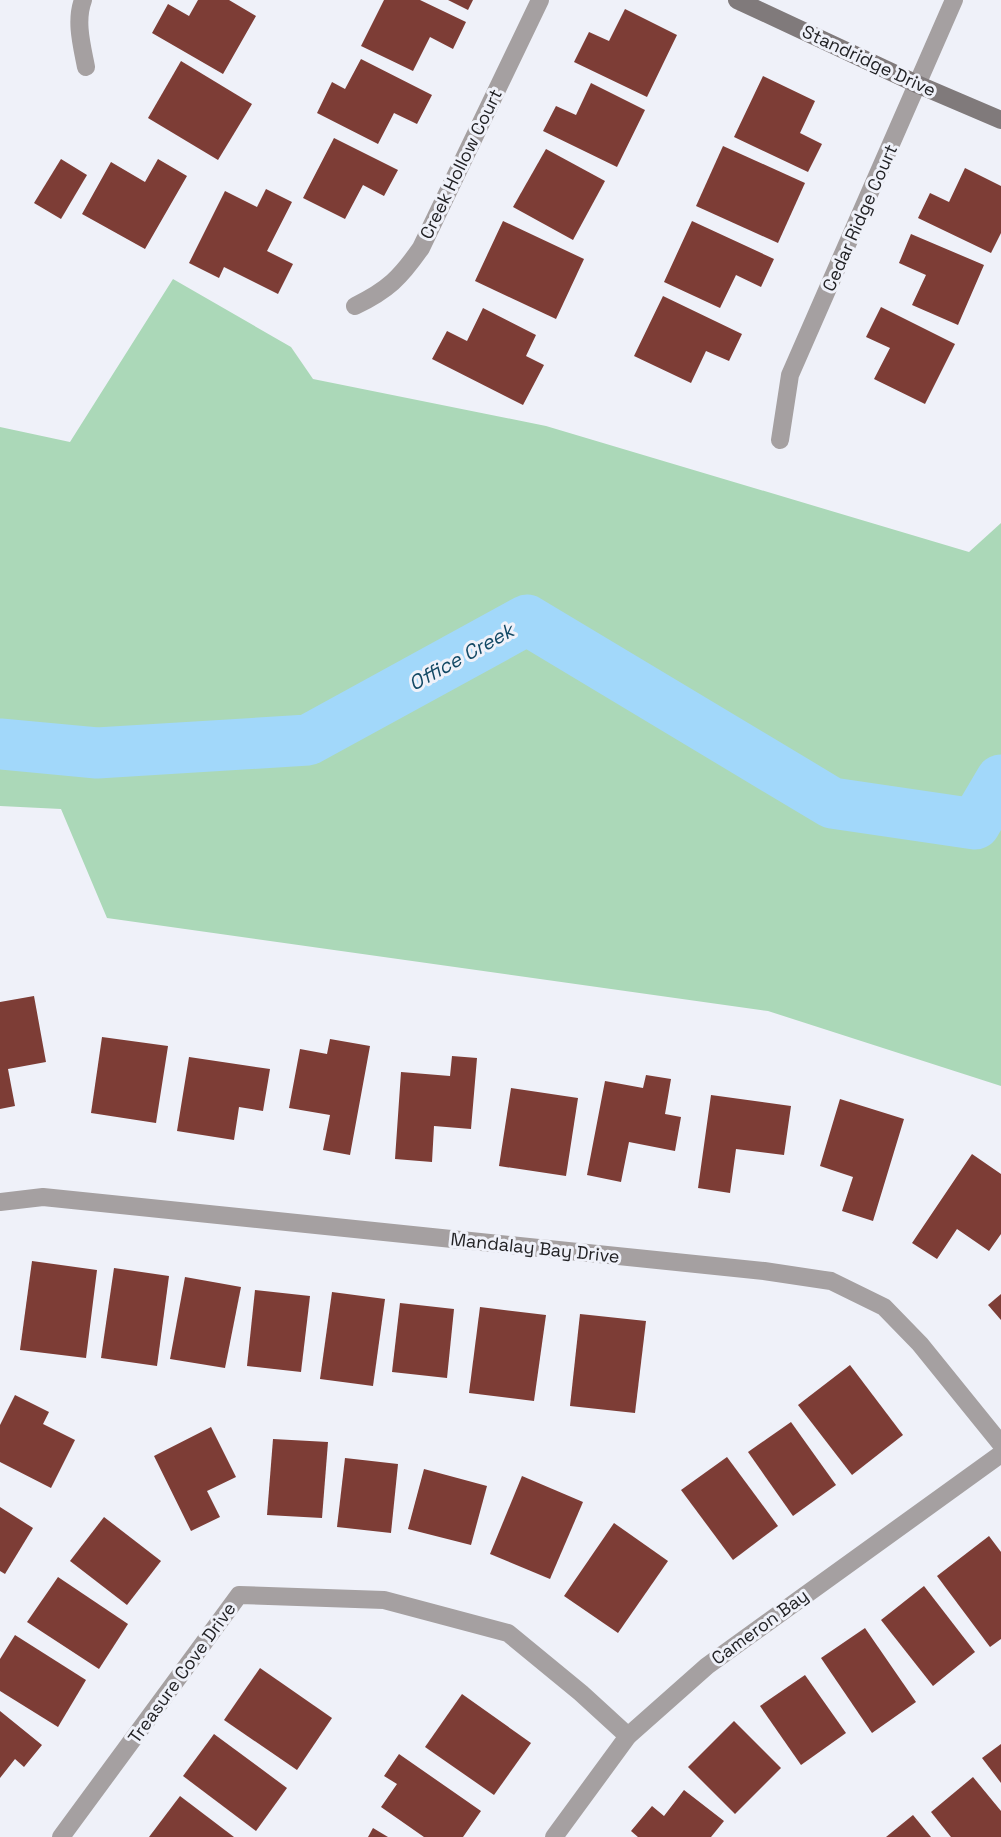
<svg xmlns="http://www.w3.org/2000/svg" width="1001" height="1837" font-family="'Space Grotesk',sans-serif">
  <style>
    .green { fill: #abd8b8 }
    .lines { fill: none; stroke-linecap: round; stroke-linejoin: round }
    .river { stroke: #a2d8fa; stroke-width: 51 }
    .building { fill: #7d3d36 }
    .street { stroke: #a5a0a1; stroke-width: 18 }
    .secondary { stroke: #807a7b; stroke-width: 18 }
    .labels { text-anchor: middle; stroke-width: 6; stroke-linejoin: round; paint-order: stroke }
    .street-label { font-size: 18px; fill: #222225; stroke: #eff1f9 }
    .water-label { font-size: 20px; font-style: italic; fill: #124864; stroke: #eff1f9 }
  </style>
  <rect width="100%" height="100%" fill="#eff1f9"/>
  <path class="green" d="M 173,279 L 291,347 L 313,379 L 546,426 L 969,552 L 1001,523 L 1001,1086 L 768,1011 L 107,918 L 61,809 L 0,806 L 0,427 L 70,442 Z"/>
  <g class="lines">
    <path class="river" d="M 0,744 L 97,753 L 308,740 L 527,620 L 832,803 L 975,824 L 1001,780"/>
  </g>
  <g class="building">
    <path d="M 198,0 L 229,0 L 256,16 L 223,74 L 152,33 L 168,4 L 189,16 Z"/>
    <path d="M 384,0 L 420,0 L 466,22 L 453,49 L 430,37 L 413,71 L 361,46 Z"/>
    <path d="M 448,0 L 473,0 L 468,10 Z"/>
    <path d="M 625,9 L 677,35 L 647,97 L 574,62 L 589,32 L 609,41 Z"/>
    <path d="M 361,59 L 432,95 L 417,124 L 394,113 L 378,144 L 317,113 L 332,82 L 345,89 Z"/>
    <path d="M 181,61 L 252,104 L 218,160 L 148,118 Z"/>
    <path d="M 763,76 L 815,101 L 800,133 L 822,144 L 808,172 L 734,137 Z"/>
    <path d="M 591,83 L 645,110 L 617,167 L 543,131 L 556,106 L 576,115 Z"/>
    <path d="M 334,138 L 398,170 L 384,196 L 363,185 L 345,219 L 303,198 Z"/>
    <path d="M 723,146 L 805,183 L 778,243 L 696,206 Z"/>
    <path d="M 546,149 L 605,181 L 573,240 L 513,207 Z"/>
    <path d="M 61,159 L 87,175 L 61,219 L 34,203 Z"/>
    <path d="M 158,159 L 187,176 L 145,249 L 82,214 L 111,162 L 145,182 Z"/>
    <path d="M 965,168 L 1001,186 L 1001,233 L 991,253 L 918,218 L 930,193 L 949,202 Z"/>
    <path d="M 266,189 L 292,202 L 267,251 L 293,264 L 278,294 L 224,267 L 219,278 L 189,263 L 225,191 L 257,207 Z"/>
    <path d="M 503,221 L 584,259 L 556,319 L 475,281 Z"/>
    <path d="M 692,221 L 774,259 L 761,287 L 736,275 L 720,308 L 664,282 Z"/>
    <path d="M 911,234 L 984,265 L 958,325 L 912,305 L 926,275 L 899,263 Z"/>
    <path d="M 663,296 L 742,334 L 729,361 L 706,351 L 691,383 L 634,356 Z"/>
    <path d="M 881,307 L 955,344 L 925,404 L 874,379 L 890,348 L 866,337 Z"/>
    <path d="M 483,308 L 536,335 L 526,356 L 544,365 L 523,405 L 432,359 L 447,331 L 467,341 Z"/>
    <path d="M 34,996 L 46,1062 L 8,1069 L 15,1106 L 0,1109 L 0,1002 Z"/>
    <path d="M 102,1037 L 168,1046 L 156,1123 L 91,1113 Z"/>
    <path d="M 330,1039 L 370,1046 L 350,1155 L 323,1150 L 330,1115 L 289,1108 L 300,1049 L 327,1054 Z"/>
    <path d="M 452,1056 L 477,1058 L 471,1129 L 434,1126 L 432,1162 L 395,1159 L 401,1072 L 450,1076 Z"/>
    <path d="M 189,1057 L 270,1069 L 263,1111 L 239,1107 L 234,1140 L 177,1131 Z"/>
    <path d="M 646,1075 L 671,1079 L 665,1114 L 681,1117 L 675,1151 L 629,1142 L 621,1182 L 587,1175 L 605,1081 L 643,1088 Z"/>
    <path d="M 511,1088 L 578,1098 L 566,1176 L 499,1166 Z"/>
    <path d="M 711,1095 L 791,1106 L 784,1155 L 736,1149 L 730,1193 L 698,1188 Z"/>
    <path d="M 840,1099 L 904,1119 L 873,1221 L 842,1211 L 853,1177 L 820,1166 Z"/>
    <path d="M 972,1154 L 1001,1174 L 1001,1234 L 989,1251 L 957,1229 L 937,1259 L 912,1243 Z"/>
    <path d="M 32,1261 L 97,1270 L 86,1358 L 20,1350 Z"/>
    <path d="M 114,1268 L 169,1276 L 157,1366 L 101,1358 Z"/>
    <path d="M 185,1277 L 241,1287 L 225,1368 L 170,1359 Z"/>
    <path d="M 255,1290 L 310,1296 L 301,1372 L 247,1366 Z"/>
    <path d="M 332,1292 L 385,1299 L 373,1386 L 320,1379 Z"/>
    <path d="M 1001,1294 L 1001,1320 L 988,1305 Z"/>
    <path d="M 400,1303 L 454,1309 L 447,1378 L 392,1372 Z"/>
    <path d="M 480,1307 L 546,1315 L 534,1401 L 469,1393 Z"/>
    <path d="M 580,1314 L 646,1321 L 635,1413 L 570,1406 Z"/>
    <path d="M 850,1365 L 903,1435 L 852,1475 L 798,1405 Z"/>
    <path d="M 15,1395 L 49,1412 L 43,1424 L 75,1440 L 51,1488 L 0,1462 L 0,1425 Z"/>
    <path d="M 791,1422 L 836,1485 L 793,1516 L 748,1452 Z"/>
    <path d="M 211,1427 L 236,1477 L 207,1491 L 220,1517 L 191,1531 L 154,1456 Z"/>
    <path d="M 273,1439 L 328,1442 L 322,1518 L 267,1515 Z"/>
    <path d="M 727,1457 L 778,1526 L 733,1560 L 681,1490 Z"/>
    <path d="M 345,1458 L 398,1464 L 391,1533 L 337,1527 Z"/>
    <path d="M 424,1469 L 487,1486 L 471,1545 L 408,1529 Z"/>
    <path d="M 522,1476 L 583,1502 L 550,1579 L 490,1554 Z"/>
    <path d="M 0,1507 L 33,1528 L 5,1574 L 0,1571 Z"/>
    <path d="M 104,1517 L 161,1561 L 127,1605 L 70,1561 Z"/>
    <path d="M 614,1523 L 668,1561 L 618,1633 L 564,1596 Z"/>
    <path d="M 989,1536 L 1001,1552 L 1001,1639 L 990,1647 L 937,1576 Z"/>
    <path d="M 58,1577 L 128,1624 L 99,1669 L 27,1622 Z"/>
    <path d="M 924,1586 L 975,1652 L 933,1686 L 881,1620 Z"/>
    <path d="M 865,1628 L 916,1702 L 872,1733 L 821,1658 Z"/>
    <path d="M 15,1635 L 86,1680 L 58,1727 L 0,1691 L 0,1659 Z"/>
    <path d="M 260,1668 L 332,1718 L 297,1770 L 224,1720 Z"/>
    <path d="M 805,1675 L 846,1733 L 801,1765 L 760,1706 Z"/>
    <path d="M 462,1694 L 531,1743 L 494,1795 L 425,1747 Z"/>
    <path d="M 0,1711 L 42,1745 L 24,1767 L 15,1759 L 0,1778 Z"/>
    <path d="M 734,1721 L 781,1768 L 735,1814 L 688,1767 Z"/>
    <path d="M 214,1734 L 287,1788 L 256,1831 L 183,1776 Z"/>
    <path d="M 1001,1744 L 1001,1783 L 982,1758 Z"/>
    <path d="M 399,1754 L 481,1811 L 463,1837 L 424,1837 L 381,1807 L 397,1784 L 384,1776 Z"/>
    <path d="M 973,1777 L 1001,1811 L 1001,1837 L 951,1837 L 931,1812 Z"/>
    <path d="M 684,1790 L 724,1821 L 711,1837 L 638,1837 L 631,1831 L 652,1806 L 664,1816 Z"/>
    <path d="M 180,1796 L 234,1837 L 149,1837 Z"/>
    <path d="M 913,1815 L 931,1837 L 886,1837 Z"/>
    <path d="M 373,1828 L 388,1837 L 368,1837 Z"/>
  </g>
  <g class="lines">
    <g class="street">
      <path d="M 83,0 C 75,21 82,46 86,67"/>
      <path d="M 355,306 C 388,290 400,278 421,248 L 540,0"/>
      <path d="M 780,440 L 790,375 L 954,0"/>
      <path d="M 0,1202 L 43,1197 L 764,1271 L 831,1281 L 884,1307 L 920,1344 L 1001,1444"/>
      <path d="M 61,1837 L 239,1595 L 384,1600 L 508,1633 L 581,1693 L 628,1736"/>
      <path d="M 554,1837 L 628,1736 L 707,1666 L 1001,1454"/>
    </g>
    <path class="secondary" d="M 737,0 L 919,85 L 1001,120"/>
  </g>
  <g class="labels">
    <g class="street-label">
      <text transform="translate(869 61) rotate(25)" y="6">Standridge Drive</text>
      <text transform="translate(461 164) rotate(-64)" y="6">Creek Hollow Court</text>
      <text transform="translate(860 218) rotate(-66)" y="6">Cedar Ridge Court</text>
      <text transform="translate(535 1248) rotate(6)" y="6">Mandalay Bay Drive</text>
      <text transform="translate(760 1627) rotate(-36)" y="6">Cameron Bay</text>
      <text transform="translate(182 1673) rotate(-54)" y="6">Treasure Cove Drive</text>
    </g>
    <g class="water-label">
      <text transform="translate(461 657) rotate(-29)" y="7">Office Creek</text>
    </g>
  </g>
</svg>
